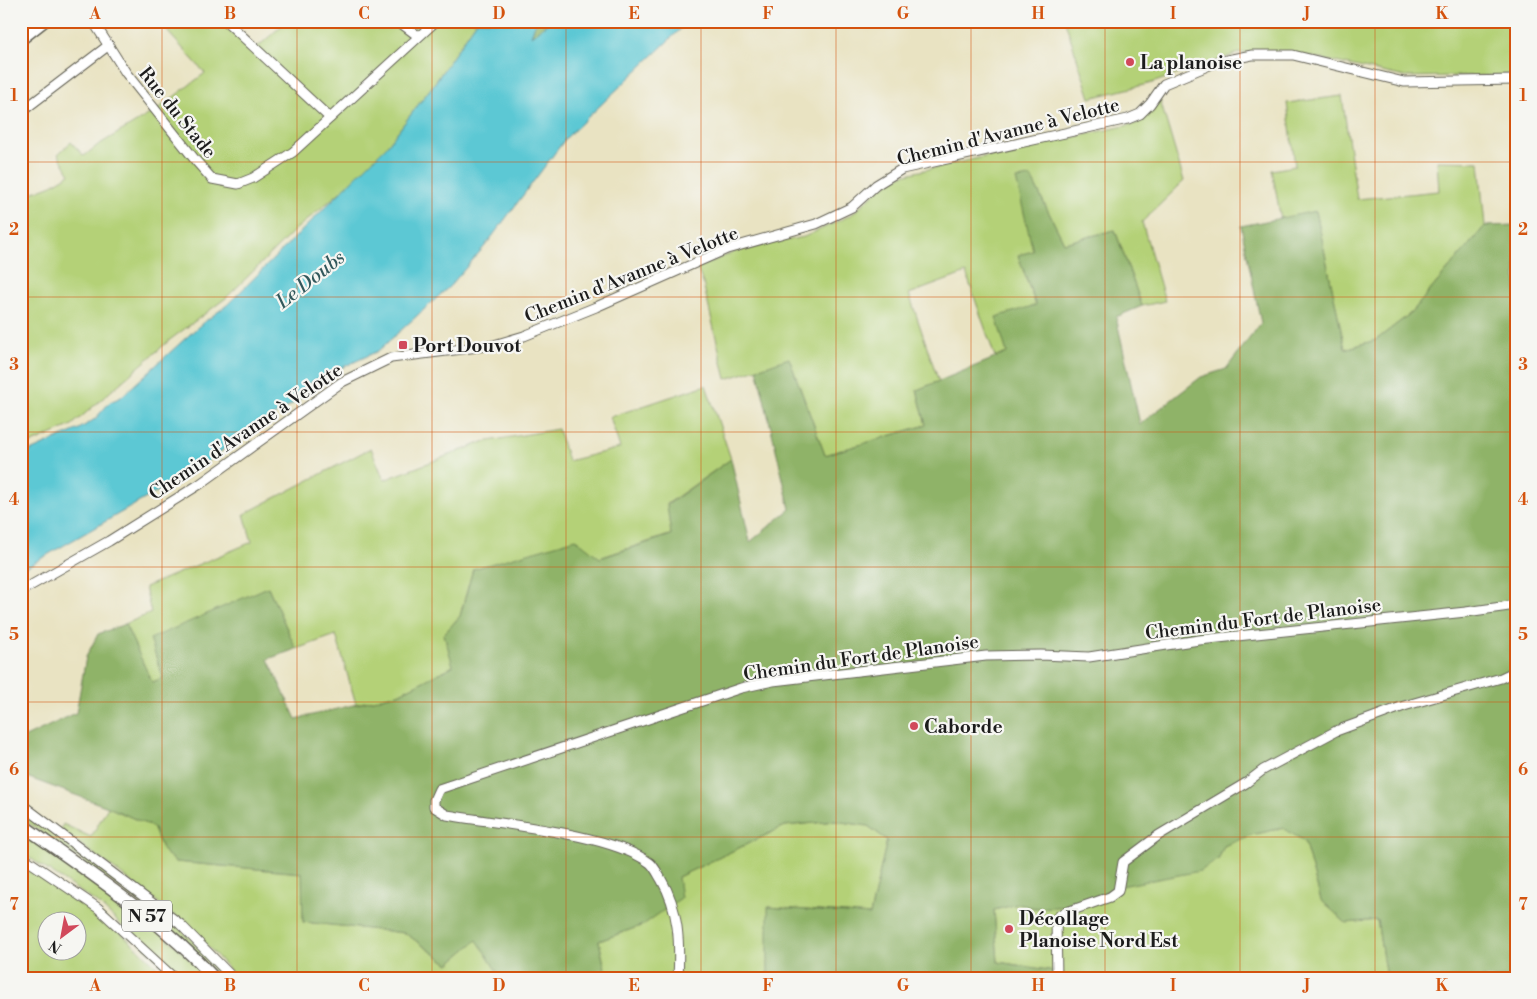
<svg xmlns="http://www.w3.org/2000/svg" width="1537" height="999" font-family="'Libre Bodoni',serif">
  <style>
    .green { fill: #b4d177; stroke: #68764a; fill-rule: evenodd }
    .forest { fill: #8fb368; stroke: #566842 }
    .water { fill: #5cc8d4; stroke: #3c7278 }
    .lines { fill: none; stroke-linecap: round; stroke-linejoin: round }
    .minor-casing { stroke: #646256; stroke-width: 11 }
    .major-casing { stroke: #646256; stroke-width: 14 }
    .minor { stroke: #fff; stroke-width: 9 }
    .major { stroke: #fff; stroke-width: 11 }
    .grid { fill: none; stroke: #d4530e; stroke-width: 1; stroke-opacity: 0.55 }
    .poi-dot { fill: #d1495b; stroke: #f6f6f2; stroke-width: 2 }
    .labels { text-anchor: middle; stroke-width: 4.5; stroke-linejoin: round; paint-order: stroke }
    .shield { fill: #f6f6f2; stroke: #5d5d5c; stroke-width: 1 }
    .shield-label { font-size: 18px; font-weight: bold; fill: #1c1c1c }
    .poi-label { font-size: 19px; font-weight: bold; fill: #1c1c1c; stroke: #f6f6f2; text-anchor: start }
    .street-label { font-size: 19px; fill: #1c1c1c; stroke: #f6f6f2 }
    .water-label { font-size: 20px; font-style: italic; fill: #32585c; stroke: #f6f6f2 }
    .neatline { fill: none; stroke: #d4530e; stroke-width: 2 }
    .grid-label { font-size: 16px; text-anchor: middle; font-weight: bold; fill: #d4530e }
  </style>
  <rect width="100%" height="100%" fill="#f6f6f2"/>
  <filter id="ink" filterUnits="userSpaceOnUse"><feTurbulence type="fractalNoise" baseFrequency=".02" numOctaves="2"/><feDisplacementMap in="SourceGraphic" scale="10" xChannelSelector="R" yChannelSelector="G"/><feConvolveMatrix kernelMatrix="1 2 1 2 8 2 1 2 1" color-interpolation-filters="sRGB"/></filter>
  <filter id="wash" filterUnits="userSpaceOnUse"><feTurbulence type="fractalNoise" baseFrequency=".0096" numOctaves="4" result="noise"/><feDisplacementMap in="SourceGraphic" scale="20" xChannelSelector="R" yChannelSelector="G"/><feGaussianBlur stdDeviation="1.12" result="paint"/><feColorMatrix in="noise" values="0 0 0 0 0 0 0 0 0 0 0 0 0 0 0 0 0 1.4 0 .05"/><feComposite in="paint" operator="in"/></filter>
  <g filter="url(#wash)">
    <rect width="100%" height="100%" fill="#e9e3c2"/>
    <g class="green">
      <path d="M 158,21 L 219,21 L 253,51 L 287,21 L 393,21 C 405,30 417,24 430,21 C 444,18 463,21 477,21 L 434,84 L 387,146 L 356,179 L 296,229 L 226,298 L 171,339 L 72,425 L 21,448 L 21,197 L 52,185 L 70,174 L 58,154 L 71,142 L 84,156 L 98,145 L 158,109 L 205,73 Z"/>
      <path d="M 1065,21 L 1516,21 L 1516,75 L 1405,77 L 1289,52 L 1239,53 L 1152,83 L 1090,98 Z"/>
      <path d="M 1342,96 L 1357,199 L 1439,191 L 1437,161 L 1479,162 L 1485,226 L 1411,313 L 1376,340 L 1345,349 L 1316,211 L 1281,220 L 1272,170 L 1295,166 L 1287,103 Z"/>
      <path d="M 1160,100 L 1184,181 L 1142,222 L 1165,301 L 1142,306 L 1115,230 L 1064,243 L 1031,177 L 1033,251 L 1018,256 L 1036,306 L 1007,353 L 995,357 L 966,273 L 909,294 L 939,382 L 917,390 L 926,425 L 825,455 L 789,359 L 726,379 L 703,283 L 697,268 L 739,250 L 804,237 L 851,215 L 879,189 L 902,175 L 1138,123 Z"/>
      <path d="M 706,385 L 731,459 L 667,504 L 672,534 L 599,558 L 473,569 L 460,616 L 444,634 L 454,666 L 398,694 L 356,704 L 336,635 L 296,649 L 268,587 L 163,679 L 151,682 L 125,624 L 151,613 L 145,587 L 252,542 L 244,514 L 371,448 L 384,480 L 483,442 L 558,429 L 568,461 L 620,448 L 610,417 Z"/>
      <path d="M 108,807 L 153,827 L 163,851 L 176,862 L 303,873 L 303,922 L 405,933 L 449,964 L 477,939 L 501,978 L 236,978 C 188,918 121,875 61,830 L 63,824 L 91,837 Z"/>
      <path d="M 21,808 L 182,930 L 229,978 L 221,978 C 164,914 91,867 21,818 Z"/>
      <path d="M 835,821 L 868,826 L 887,840 L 870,915 L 769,907 L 768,978 L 607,978 L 599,941 L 643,925 L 678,877 L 785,826 Z"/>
      <path d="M 1283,828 L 1304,841 L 1321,900 L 1346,923 L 1377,920 L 1386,978 L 1055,978 L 1054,971 L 998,962 L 994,910 L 1018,904 L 1035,908 L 1218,860 L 1224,846 L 1251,835 Z"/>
      <path d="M 21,831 C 84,876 156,918 206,978 L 177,978 L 100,905 L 21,852 Z"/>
      <path d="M 21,861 L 99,912 L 169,978 L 21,978 ZM 48,922 L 78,922 L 78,952 L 48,952 Z"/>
    </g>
    <g class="forest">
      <path d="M 536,21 L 551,21 L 530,37 Z"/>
      <path d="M 1031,177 L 1064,243 L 1115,230 L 1142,306 L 1116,317 L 1140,424 L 1201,377 L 1226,369 L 1261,323 L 1241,226 L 1316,211 L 1345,349 L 1376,340 L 1411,313 L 1485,226 L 1516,225 L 1516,978 L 1386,978 L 1377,920 L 1346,923 L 1321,900 L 1304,841 L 1283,828 L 1251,835 L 1224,846 L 1218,860 L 1200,871 L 1116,887 L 1076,906 L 1035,908 L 1018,904 L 994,910 L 998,962 L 1055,971 L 1055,978 L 768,978 L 768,907 L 870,915 L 887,840 L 868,826 L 835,821 L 785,826 L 678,877 L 681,898 L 643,925 L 599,941 L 607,978 L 501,978 L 477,940 L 449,964 L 405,933 L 303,922 L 302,873 L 176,862 L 163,851 L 153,827 L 108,807 L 21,775 L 21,739 L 76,713 L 86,657 L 98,634 L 125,624 L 152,682 L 163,678 L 150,639 L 268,587 L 296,649 L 268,659 L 296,719 L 398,694 L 453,666 L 444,634 L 460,616 L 473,569 L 576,539 L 600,558 L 671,535 L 667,505 L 731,459 L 750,542 L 790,509 L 757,369 L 789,358 L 825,455 L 926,425 L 917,390 L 1007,353 L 996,317 L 1036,305 L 1018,255 L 1033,251 L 1016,179 Z"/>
    </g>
    <path class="water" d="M 477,21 L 536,21 L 531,36 L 551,21 L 689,21 L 566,138 L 485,246 L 450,286 L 378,351 L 311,382 L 300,399 L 241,437 L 195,470 L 21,570 L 21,455 L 79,429 L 95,419 L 110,402 L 121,397 L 199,326 L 227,305 L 387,146 L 434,84 Z"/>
  </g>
  <g filter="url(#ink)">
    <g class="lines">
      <defs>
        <g id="minor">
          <path d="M 93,21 L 126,73 L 196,161 L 212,179 L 238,184 L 253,178 L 293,152 L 436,21"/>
          <path d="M 226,21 L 330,118"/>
          <path d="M 398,21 L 418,36"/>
          <path d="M 21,112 L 109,45"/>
          <path d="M 21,591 L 109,541 L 200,484 L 342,382 L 391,358 L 494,345 L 524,336 L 596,307 L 727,249 L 816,224 L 852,207 L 876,185 L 902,169 L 1128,119 L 1140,114 L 1150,104 L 1164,84 L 1217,62 L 1252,55 L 1293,55 L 1404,82 L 1516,80"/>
          <path d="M 21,804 L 180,924 L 233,978"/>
          <path d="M 21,856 L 98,908 L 174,978"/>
          <path d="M 678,978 C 680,943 679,909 661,879 C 658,874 654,866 650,863 C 609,833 499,824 447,815 L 434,807 L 434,800 L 439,789 L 705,700 L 741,688 L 773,681 L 986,656 L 1041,655 L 1089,657 L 1199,640 L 1466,612 L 1516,605"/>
          <path d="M 1057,978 L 1056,919 L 1061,914 L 1110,897 L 1118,891 L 1123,862 L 1159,835 L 1246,783 L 1263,770 L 1336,731 L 1404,706 L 1501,678 L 1516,671"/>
        </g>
        <g id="major">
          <path d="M 21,39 L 44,21"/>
          <path d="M 21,824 C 88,872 158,917 214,978"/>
        </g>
      </defs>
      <use href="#minor" class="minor-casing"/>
      <use href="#major" class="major-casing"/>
      <use href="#minor" class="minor"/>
      <use href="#major" class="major"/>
    </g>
  </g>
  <path class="grid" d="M 162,21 L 162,978M 297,21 L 297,978M 432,21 L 432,978M 566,21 L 566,978M 701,21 L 701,978M 836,21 L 836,978M 971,21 L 971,978M 1105,21 L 1105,978M 1240,21 L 1240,978M 1375,21 L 1375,978M 21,162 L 1516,162M 21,297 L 1516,297M 21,432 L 1516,432M 21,567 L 1516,567M 21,702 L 1516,702M 21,837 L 1516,837"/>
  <g class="poi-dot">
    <circle cx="1130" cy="62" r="5"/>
    <rect x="398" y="340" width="10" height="10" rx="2.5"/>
    <circle cx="914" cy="726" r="5"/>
    <circle cx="1009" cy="929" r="5"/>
  </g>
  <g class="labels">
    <rect class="shield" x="122" y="900.5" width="50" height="31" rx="4"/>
    <g class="shield-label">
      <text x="147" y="922">N 57</text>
    </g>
    <g class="poi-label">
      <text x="1140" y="69">La planoise</text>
      <text x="413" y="352">Port Douvot</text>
      <text x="924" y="733">Caborde</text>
      <text x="1019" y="925">Décollage<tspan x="1019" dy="22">Planoise Nord Est</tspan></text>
    </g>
    <g class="street-label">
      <text transform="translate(178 112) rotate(51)" y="7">Rue du Stade</text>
      <text transform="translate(1008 131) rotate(-14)" y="7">Chemin d'Avanne à Velotte</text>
      <text transform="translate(631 274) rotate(-22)" y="7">Chemin d'Avanne à Velotte</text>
      <text transform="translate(245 431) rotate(-34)" y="7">Chemin d'Avanne à Velotte</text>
      <text transform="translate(1263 618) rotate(-7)" y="7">Chemin du Fort de Planoise</text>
      <text transform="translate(861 657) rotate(-8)" y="7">Chemin du Fort de Planoise</text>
    </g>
    <g class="water-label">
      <text transform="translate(310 279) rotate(-38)" y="7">Le Doubs</text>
    </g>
  </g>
  <rect width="1537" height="999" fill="none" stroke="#f6f6f2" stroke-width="55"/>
  <g transform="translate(62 936) rotate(212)"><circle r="24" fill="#f6f6f2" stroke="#9f9f9c"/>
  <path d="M0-4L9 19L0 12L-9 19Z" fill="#d1495b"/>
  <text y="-8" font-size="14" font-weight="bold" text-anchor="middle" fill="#1c1c1c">N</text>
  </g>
  <rect x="28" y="28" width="1482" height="944" class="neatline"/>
  <g class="grid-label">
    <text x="95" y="19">A</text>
    <text x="230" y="19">B</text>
    <text x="364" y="19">C</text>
    <text x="499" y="19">D</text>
    <text x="634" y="19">E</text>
    <text x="768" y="19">F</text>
    <text x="903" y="19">G</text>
    <text x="1038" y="19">H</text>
    <text x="1173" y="19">I</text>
    <text x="1307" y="19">J</text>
    <text x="1442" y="19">K</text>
    <text x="14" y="101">1</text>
    <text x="1523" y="101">1</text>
    <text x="14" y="235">2</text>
    <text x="1523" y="235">2</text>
    <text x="14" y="370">3</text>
    <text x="1523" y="370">3</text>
    <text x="14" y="505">4</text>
    <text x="1523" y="505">4</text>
    <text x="14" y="640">5</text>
    <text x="1523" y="640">5</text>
    <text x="14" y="775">6</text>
    <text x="1523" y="775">6</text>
    <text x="14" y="910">7</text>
    <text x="1523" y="910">7</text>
    <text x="95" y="991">A</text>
    <text x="230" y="991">B</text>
    <text x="364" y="991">C</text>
    <text x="499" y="991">D</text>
    <text x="634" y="991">E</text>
    <text x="768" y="991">F</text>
    <text x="903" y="991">G</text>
    <text x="1038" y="991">H</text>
    <text x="1173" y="991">I</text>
    <text x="1307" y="991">J</text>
    <text x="1442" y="991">K</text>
  </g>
</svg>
